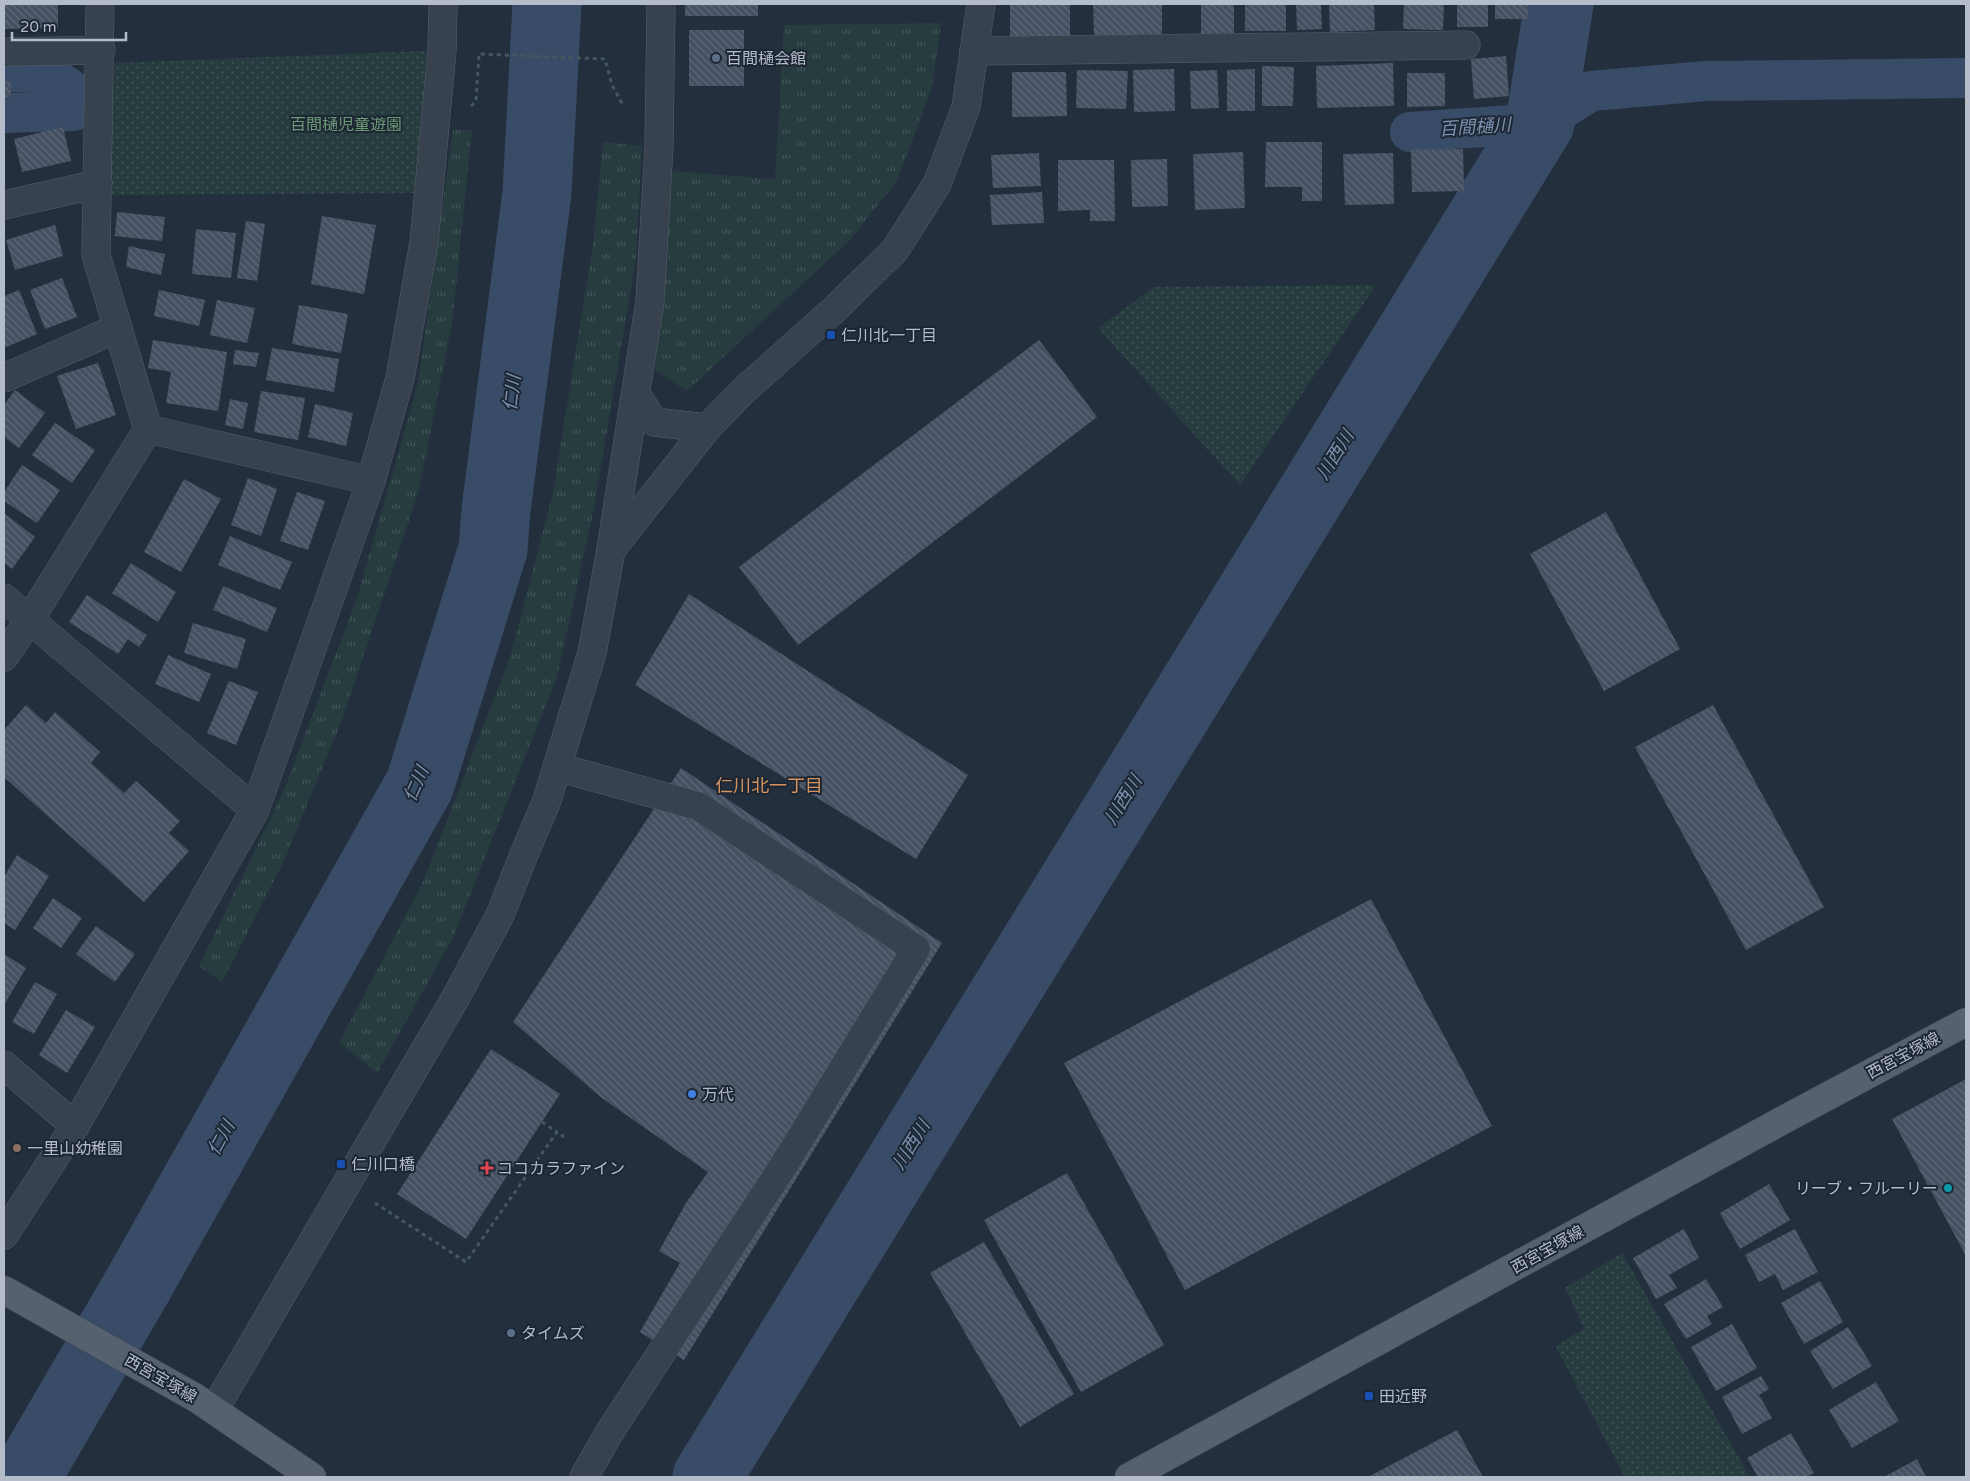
<svg xmlns="http://www.w3.org/2000/svg" width="1970" height="1481" font-family="'Varela Round','Noto Sans JP',sans-serif">
  <style>
    .grass { fill: url(#grass-tufts) }
    .park { fill: url(#park-dots) }
    .lines { fill: none; stroke-linecap: round; stroke-linejoin: round }
    .canal { stroke: #394c67; stroke-width: 40 }
    .river { stroke: #394c67; stroke-width: 69 }
    .building { fill: url(#building-back-hatch) }
    .minor-casing { stroke: #565f6c; stroke-width: 29 }
    .major-casing { stroke: #414a57; stroke-width: 29 }
    .path { stroke: #44595c; stroke-width: 3; stroke-dasharray: 4 4; stroke-linecap: butt }
    .minor { stroke: #38414e; stroke-width: 28 }
    .major { stroke: #56606e; stroke-width: 28 }
    .service-dot { fill: #5c6f8a; stroke: #1d2633; stroke-width: 2 }
    .transit-dot { fill: #1a4fb4; stroke: #1d2633; stroke-width: 2 }
    .shop-dot { fill: #3f7fe0; stroke: #1d2633; stroke-width: 2 }
    .education-dot { fill: #8d6e63; stroke: #1d2633; stroke-width: 2 }
    .health-dot { fill: #e0444e; stroke: #1d2633; stroke-width: 2 }
    .culture-dot { fill: #0f9aa8; stroke: #1d2633; stroke-width: 2 }
    .labels { text-anchor: middle; stroke-width: 4; stroke-linejoin: round; paint-order: stroke }
    .poi-label { font-size: 16px; fill: #b4bcc9; stroke: #1d2633; text-anchor: start }
    .park-label { font-size: 16px; fill: #6b9a76; stroke: #1d2633 }
    .street-label { font-size: 16px; fill: #b4bcc9; stroke: #1d2633 }
    .water-label { font-size: 18px; font-style: italic; fill: #7c92b1; stroke: #1d2633 }
    .neighbourhood-label { font-size: 18px; fill: #d59563; stroke: #1d2633 }
  </style>
  <defs>
    <pattern id="grass-tufts" width="24" height="20" patternUnits="userSpaceOnUse" patternTransform="scale(1.25)"><rect width="24" height="20" fill="#263c3f"/><path d="M3 7l-1-3M5 7V3M7 7l1-3M15 17l-1-3M17 17v-4M19 17l1-3" fill="none" stroke="#435659"/></pattern>
    <pattern id="park-dots" width="8" height="8" patternUnits="userSpaceOnUse" patternTransform="scale(1.25)"><rect width="8" height="8" fill="#263c3f"/><path d="M2 2h.1M6 6h.1" fill="none" stroke="#435659" stroke-width="1.8" stroke-linecap="round"/></pattern>
    <pattern id="building-back-hatch" width="6" height="6" patternUnits="userSpaceOnUse" patternTransform="scale(1.25)"><rect width="6" height="6" fill="#455162"/><path d="M-1 5l2 2M0 0l6 6M5-1l2 2" fill="none" stroke="#5d6877"/></pattern>
  </defs>
  <rect width="100%" height="100%" fill="#242f3e"/>
  <g class="grass">
    <path d="M 941,23 L 932,87 L 897,181 L 849,241 L 687,391 L 655,370 L 671,171 L 775,179 L 784,25 Z"/>
    <path d="M 453,130 L 472,130 L 452,325 L 419,490 L 342,720 L 283,863 L 222,982 L 199,966 L 284,790 L 357,598 L 418,383 Z"/>
    <path d="M 603,142 L 642,146 L 636,258 L 594,508 L 557,677 L 453,938 L 377,1073 L 339,1043 L 424,880 L 510,657 L 553,493 L 593,244 Z"/>
  </g>
  <g class="park">
    <path d="M 426,51 L 422,193 L 109,195 L 114,63 Z"/>
    <path d="M 1376,285 L 1240,485 L 1098,328 L 1154,287 Z"/>
    <path d="M 1622,1253 L 1750,1477 L 1625,1477 L 1556,1347 L 1584,1328 L 1565,1288 Z"/>
  </g>
  <g class="lines">
    <g class="canal">
      <path d="M 4,72 L 44,72 L 69,88 L 73,111 L 4,113"/>
      <path d="M 1410,132 L 1540,123 L 1591,91 L 1706,81 L 1966,78"/>
    </g>
    <g class="river">
      <path d="M 26,1477 L 138,1285 L 420,784 L 493,549 L 496,510 L 537,193 L 547,4"/>
      <path d="M 707,1477 L 1540,123 L 1559,4"/>
    </g>
  </g>
  <g class="building">
    <path d="M 4,4 L 58,4 L 58,28 L 4,29 Z"/>
    <rect x="685" y="4" width="73" height="12"/>
    <rect x="1010" y="4" width="60" height="36"/>
    <path d="M 1093,4 L 1162,4 L 1162,34 L 1094,36 Z"/>
    <path d="M 1201,4 L 1234,4 L 1234,33 L 1201,34 Z"/>
    <rect x="1245" y="4" width="41" height="27"/>
    <path d="M 1296,4 L 1321,4 L 1322,29 L 1297,30 Z"/>
    <path d="M 1329,4 L 1374,4 L 1375,30 L 1330,32 Z"/>
    <path d="M 1404,4 L 1444,4 L 1443,30 L 1403,29 Z"/>
    <rect x="1457" y="4" width="31" height="23"/>
    <rect x="1495" y="4" width="33" height="15"/>
    <rect x="689" y="30" width="55" height="56"/>
    <path d="M 1506,56 L 1509,96 L 1474,99 L 1471,59 Z"/>
    <path d="M 1393,63 L 1394,106 L 1317,108 L 1316,66 Z"/>
    <path d="M 1262,66 L 1294,67 L 1293,106 L 1262,106 Z"/>
    <path d="M 1174,69 L 1175,111 L 1134,112 L 1133,70 Z"/>
    <path d="M 1255,69 L 1255,111 L 1227,111 L 1227,70 Z"/>
    <path d="M 1077,70 L 1128,71 L 1126,109 L 1076,108 Z"/>
    <path d="M 1217,70 L 1219,108 L 1191,109 L 1190,71 Z"/>
    <path d="M 1012,72 L 1066,72 L 1067,116 L 1012,117 Z"/>
    <path d="M 1407,73 L 1445,73 L 1445,106 L 1407,107 Z"/>
    <rect x="4" y="81" width="7" height="16"/>
    <path d="M 63,127 L 71,161 L 22,172 L 14,139 Z"/>
    <path d="M 1266,142 L 1322,142 L 1322,201 L 1302,201 L 1302,187 L 1265,187 Z"/>
    <path d="M 1463,149 L 1464,191 L 1412,192 L 1411,150 Z"/>
    <path d="M 1243,152 L 1245,208 L 1195,210 L 1193,154 Z"/>
    <path d="M 1039,153 L 1041,186 L 993,188 L 991,155 Z"/>
    <path d="M 1393,153 L 1394,204 L 1345,205 L 1343,154 Z"/>
    <path d="M 1167,159 L 1168,206 L 1132,207 L 1131,160 Z"/>
    <path d="M 1058,160 L 1114,160 L 1115,221 L 1090,221 L 1090,210 L 1058,211 Z"/>
    <path d="M 1042,192 L 1044,223 L 992,225 L 990,195 Z"/>
    <path d="M 117,212 L 165,217 L 162,241 L 115,236 Z"/>
    <path d="M 322,216 L 376,225 L 364,294 L 311,284 Z"/>
    <path d="M 246,221 L 265,224 L 257,281 L 237,278 Z"/>
    <path d="M 55,225 L 63,256 L 15,270 L 6,240 Z"/>
    <path d="M 196,229 L 236,233 L 231,278 L 192,274 Z"/>
    <path d="M 129,246 L 165,254 L 161,275 L 126,267 Z"/>
    <path d="M 62,278 L 77,317 L 45,329 L 30,290 Z"/>
    <path d="M 19,290 L 37,334 L 4,348 L 4,296 Z"/>
    <path d="M 159,290 L 205,300 L 199,326 L 154,316 Z"/>
    <path d="M 217,300 L 255,308 L 247,343 L 210,335 Z"/>
    <path d="M 299,305 L 348,314 L 341,353 L 292,344 Z"/>
    <path d="M 153,340 L 227,352 L 218,411 L 166,403 L 171,372 L 148,368 Z"/>
    <path d="M 1039,340 L 1097,417 L 798,645 L 739,567 Z"/>
    <path d="M 272,348 L 339,359 L 334,392 L 266,380 Z"/>
    <path d="M 235,350 L 259,353 L 256,367 L 233,364 Z"/>
    <path d="M 98,363 L 116,415 L 76,429 L 57,376 Z"/>
    <path d="M 15,390 L 45,413 L 19,448 L 4,437 L 4,405 Z"/>
    <path d="M 261,391 L 305,398 L 298,440 L 254,432 Z"/>
    <path d="M 230,399 L 248,403 L 243,429 L 225,425 Z"/>
    <path d="M 315,404 L 353,413 L 346,446 L 308,437 Z"/>
    <path d="M 55,423 L 95,450 L 72,483 L 32,455 Z"/>
    <path d="M 22,465 L 60,490 L 37,523 L 4,501 L 4,492 Z"/>
    <path d="M 248,478 L 277,489 L 261,536 L 231,525 Z"/>
    <path d="M 184,479 L 221,499 L 181,572 L 144,552 Z"/>
    <path d="M 297,492 L 325,501 L 308,550 L 280,541 Z"/>
    <path d="M 1606,512 L 1680,649 L 1604,691 L 1530,554 Z"/>
    <path d="M 4,513 L 35,537 L 12,569 L 4,563 Z"/>
    <path d="M 230,536 L 292,562 L 280,590 L 218,565 Z"/>
    <path d="M 131,563 L 176,592 L 158,622 L 112,593 Z"/>
    <path d="M 223,586 L 277,608 L 267,632 L 213,610 Z"/>
    <path d="M 689,594 L 968,775 L 916,859 L 635,685 Z"/>
    <path d="M 87,595 L 147,635 L 139,647 L 128,639 L 118,654 L 69,622 Z"/>
    <path d="M 193,623 L 246,639 L 237,669 L 184,653 Z"/>
    <path d="M 168,655 L 211,674 L 199,702 L 155,684 Z"/>
    <path d="M 229,681 L 258,692 L 236,745 L 207,733 Z"/>
    <path d="M 26,705 L 46,723 L 55,712 L 100,752 L 91,763 L 124,793 L 136,781 L 180,821 L 169,833 L 189,851 L 144,902 L 4,777 L 4,730 Z"/>
    <path d="M 1713,705 L 1824,907 L 1746,950 L 1635,747 Z"/>
    <path d="M 681,768 L 942,943 L 684,1360 L 640,1332 L 680,1263 L 659,1251 L 686,1203 L 708,1172 L 602,1098 L 513,1022 Z"/>
    <path d="M 17,855 L 49,876 L 15,930 L 4,923 L 6,914 L 4,912 L 4,877 Z"/>
    <path d="M 53,898 L 82,918 L 61,948 L 33,928 Z"/>
    <path d="M 1371,899 L 1492,1126 L 1185,1290 L 1064,1063 Z"/>
    <path d="M 96,926 L 135,954 L 115,982 L 76,954 Z"/>
    <path d="M 4,954 L 26,968 L 4,1005 Z"/>
    <path d="M 35,982 L 57,994 L 34,1034 L 12,1022 Z"/>
    <path d="M 66,1010 L 95,1027 L 67,1073 L 39,1055 Z"/>
    <path d="M 491,1049 L 560,1094 L 466,1239 L 397,1194 Z"/>
    <path d="M 1966,1079 L 1966,1256 L 1892,1119 Z"/>
    <path d="M 1067,1173 L 1164,1345 L 1081,1392 L 984,1220 Z"/>
    <path d="M 1769,1184 L 1790,1220 L 1740,1249 L 1720,1213 Z"/>
    <path d="M 1684,1229 L 1699,1258 L 1669,1275 L 1677,1288 L 1656,1299 L 1633,1258 Z"/>
    <path d="M 1795,1229 L 1818,1272 L 1783,1290 L 1775,1274 L 1759,1282 L 1745,1255 Z"/>
    <path d="M 984,1242 L 1074,1394 L 1020,1427 L 930,1273 Z"/>
    <path d="M 1706,1279 L 1723,1307 L 1707,1316 L 1712,1324 L 1686,1339 L 1664,1304 Z"/>
    <path d="M 1820,1281 L 1843,1322 L 1804,1344 L 1781,1303 Z"/>
    <path d="M 1732,1324 L 1757,1368 L 1716,1391 L 1691,1347 Z"/>
    <path d="M 1848,1327 L 1872,1366 L 1833,1389 L 1810,1351 Z"/>
    <path d="M 1761,1376 L 1769,1389 L 1759,1395 L 1772,1418 L 1742,1434 L 1722,1397 Z"/>
    <path d="M 1876,1382 L 1899,1421 L 1852,1448 L 1829,1410 Z"/>
    <path d="M 1457,1430 L 1483,1477 L 1368,1477 Z"/>
    <path d="M 1791,1433 L 1814,1473 L 1806,1477 L 1758,1477 L 1747,1458 Z"/>
    <path d="M 1917,1459 L 1926,1477 L 1884,1477 Z"/>
  </g>
  <g class="lines">
    <defs>
      <g id="minor">
        <path d="M 974,51 L 1466,45"/>
        <path d="M 4,52 L 101,50"/>
        <path d="M 4,205 L 98,184"/>
        <path d="M 4,378 L 118,328"/>
        <path d="M 636,394 L 654,422 L 707,428"/>
        <path d="M 148,429 L 371,481"/>
        <path d="M 611,549 L 650,301 L 659,146 L 661,4"/>
        <path d="M 4,598 L 255,810"/>
        <path d="M 4,657 L 30,619 L 148,429 L 96,255 L 100,4"/>
        <path d="M 557,767 L 698,806 L 916,949 L 787,1160 L 609,1433 L 584,1477"/>
        <path d="M 4,1065 L 75,1126"/>
        <path d="M 4,1235 L 75,1126 L 255,810 L 371,481 L 400,378 L 424,242 L 442,51 L 443,4"/>
        <path d="M 214,1410 L 456,997 L 500,915 L 527,847 L 546,803 L 592,653 L 611,550 L 707,428 L 742,392 L 836,308 L 895,250 L 937,184 L 966,107 L 981,4"/>
      </g>
      <g id="major">
        <path d="M 4,1290 L 196,1398 L 312,1477"/>
        <path d="M 1129,1477 L 1785,1119 L 1966,1022"/>
      </g>
    </defs>
    <use href="#minor" class="minor-casing"/>
    <use href="#major" class="major-casing"/>
    <g class="path">
      <path d="M 471,106 L 476,101 L 479,54 L 605,59 L 612,85 L 624,107"/>
      <path d="M 542,1122 L 557,1132"/>
      <path d="M 375,1203 L 466,1262 L 557,1132 L 564,1137"/>
    </g>
    <use href="#minor" class="minor"/>
    <use href="#major" class="major"/>
  </g>
  <g class="service-dot">
    <circle cx="716" cy="58" r="5"/>
    <circle cx="511" cy="1333" r="5"/>
  </g>
  <g class="transit-dot">
    <rect x="826" y="330" width="10" height="10" rx="2.5"/>
    <rect x="336" y="1159" width="10" height="10" rx="2.5"/>
    <rect x="1364" y="1391" width="10" height="10" rx="2.5"/>
  </g>
  <circle class="shop-dot" cx="692" cy="1094" r="5"/>
  <circle class="education-dot" cx="17" cy="1148" r="5"/>
  <path class="health-dot" d="M484.5 1160.5h5v5h5v5h-5v5h-5v-5h-5v-5h5z"/>
  <circle class="culture-dot" cx="1948" cy="1188" r="5"/>
  <g class="labels">
    <g class="poi-label">
      <text x="726" y="64">百間樋会館</text>
      <text x="841" y="341">仁川北一丁目</text>
      <text x="702" y="1100">万代</text>
      <text x="27" y="1154">一里山幼稚園</text>
      <text x="351" y="1170">仁川口橋</text>
      <text x="497" y="1174">ココカラファイン</text>
      <text x="1938" y="1194" text-anchor="end">リーブ・フルーリー</text>
      <text x="521" y="1339">タイムズ</text>
      <text x="1379" y="1402">田近野</text>
    </g>
    <g class="park-label">
      <text x="346" y="130">百間樋児童遊園</text>
    </g>
    <g class="street-label">
      <text transform="translate(1903 1055) rotate(-28)" y="6">西宮宝塚線</text>
      <text transform="translate(1547 1249) rotate(-29)" y="6">西宮宝塚線</text>
      <text transform="translate(161 1378) rotate(30)" y="6">西宮宝塚線</text>
    </g>
    <g class="water-label">
      <text transform="translate(1475 127) rotate(-4)" y="6">百間樋川</text>
      <text transform="translate(512 393) rotate(-83)" y="6">仁川</text>
      <text transform="translate(1335 455) rotate(-58)" y="6">川西川</text>
      <text transform="translate(416 784) rotate(-66)" y="6">仁川</text>
      <text transform="translate(1123 800) rotate(-58)" y="6">川西川</text>
      <text transform="translate(221 1138) rotate(-61)" y="6">仁川</text>
      <text transform="translate(911 1145) rotate(-58)" y="6">川西川</text>
    </g>
    <g class="neighbourhood-label">
      <text x="769" y="792">仁川北一丁目</text>
    </g>
  </g>
  <rect width="1970" height="1481" fill="none" stroke="#b4bcc9" stroke-width="10"/>
  <path d="M12 32v8h114v-8" fill="none" stroke="#b4bcc9" stroke-width="2.5"/>
  <text x="20" y="32" font-size="15" fill="#b4bcc9" stroke="#1d2633" stroke-width="4" paint-order="stroke">20 m</text>
</svg>
